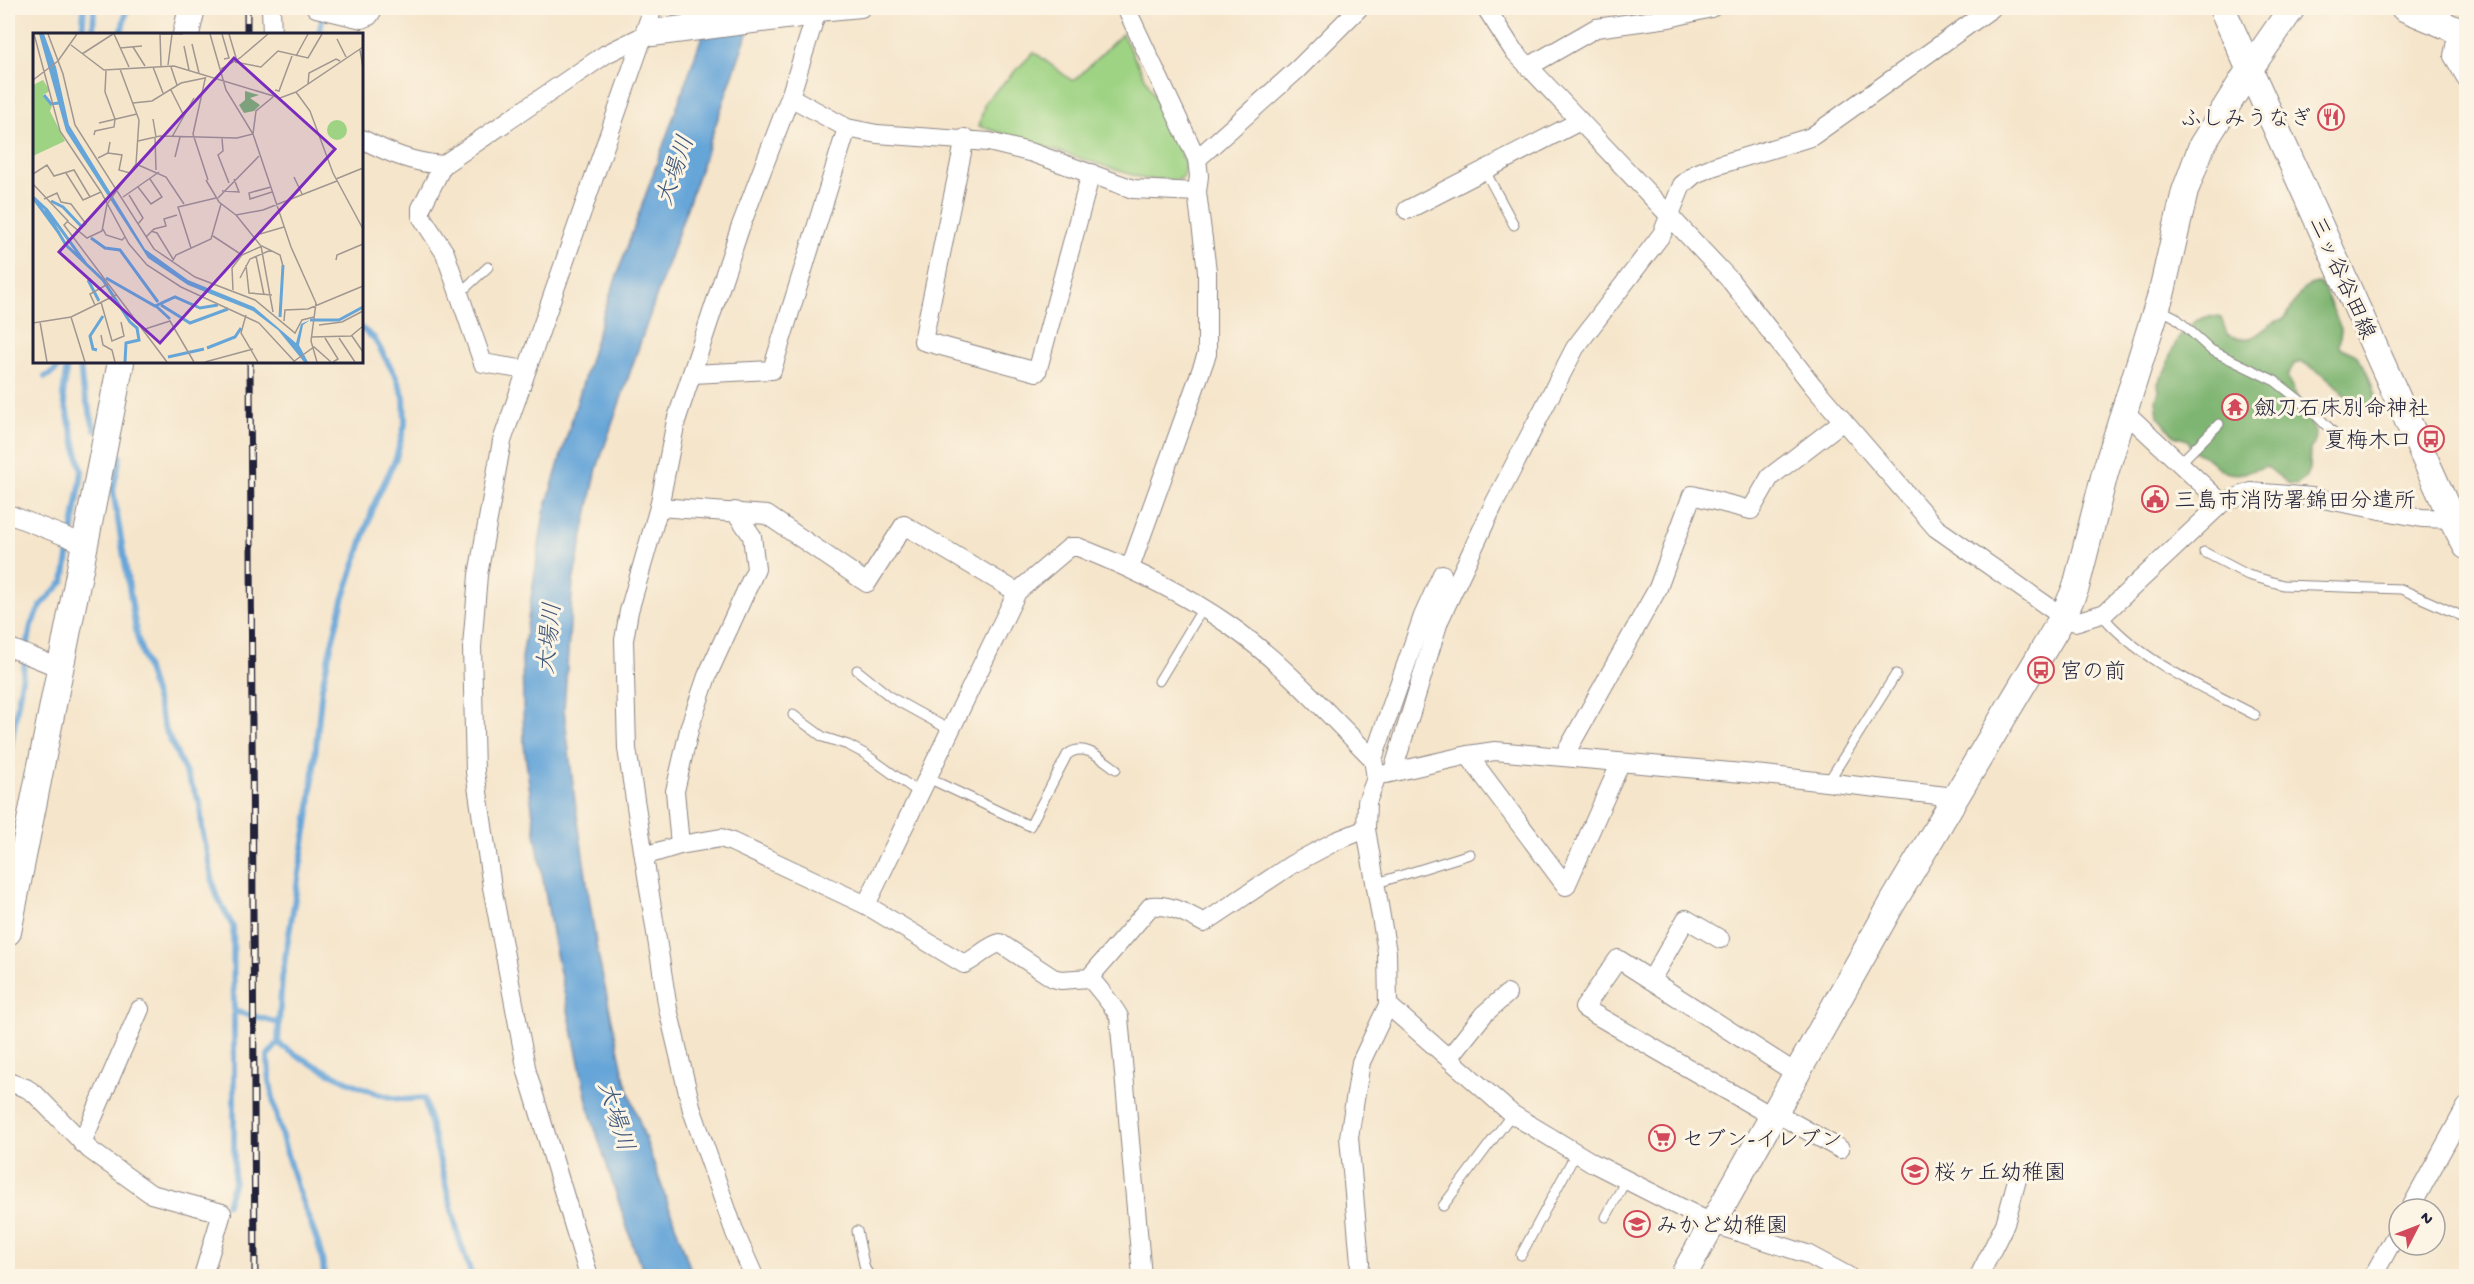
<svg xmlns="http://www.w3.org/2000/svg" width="2474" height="1284" font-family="'Gochi Hand','Klee One',sans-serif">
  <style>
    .green { fill: #9fd384; stroke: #607a60; stroke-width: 1.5 }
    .forest { fill: #7fb572; stroke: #506c56; stroke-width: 1.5 }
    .water { fill: #66a5d8; stroke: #44648a; stroke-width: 1.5 }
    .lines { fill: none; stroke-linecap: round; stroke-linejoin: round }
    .stream { stroke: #66a5d8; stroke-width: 6 }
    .lane-casing { stroke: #8c8483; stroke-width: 11 }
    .street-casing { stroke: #8c8483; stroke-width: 20 }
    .secondary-casing { stroke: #8c8483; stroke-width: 28 }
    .lane { stroke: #fff; stroke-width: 9 }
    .street { stroke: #fff; stroke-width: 18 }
    .secondary { stroke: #fff; stroke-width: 26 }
    .rail-casing { stroke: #22223b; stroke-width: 7 }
    .rail { stroke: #fcf5e5; stroke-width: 4.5; stroke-dasharray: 14; stroke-linecap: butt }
    .labels { text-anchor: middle; stroke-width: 6; stroke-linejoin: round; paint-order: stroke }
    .poi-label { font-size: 22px; fill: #22223b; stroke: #fcf5e5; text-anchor: start }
    .street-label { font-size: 22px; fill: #22223b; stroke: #fcf5e5 }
    .water-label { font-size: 24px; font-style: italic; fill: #3d567a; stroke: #fcf5e5 }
    .inset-river { fill: none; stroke: #66a5d8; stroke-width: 3 }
    .inset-road { fill: none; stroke: #a19791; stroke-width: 1.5 }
    .view { fill: #7b2cbf; fill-opacity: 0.15; stroke: #7b2cbf; stroke-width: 3 }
    .inset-edge { fill: none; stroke: #22223b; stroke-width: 3 }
  </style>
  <rect width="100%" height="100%" fill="#fcf5e5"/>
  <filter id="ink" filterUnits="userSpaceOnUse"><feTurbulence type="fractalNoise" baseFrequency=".0167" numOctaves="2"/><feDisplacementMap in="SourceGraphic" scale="12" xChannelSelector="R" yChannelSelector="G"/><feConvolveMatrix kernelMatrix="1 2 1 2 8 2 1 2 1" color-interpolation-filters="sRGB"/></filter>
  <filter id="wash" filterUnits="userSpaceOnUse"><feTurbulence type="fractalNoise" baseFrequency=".008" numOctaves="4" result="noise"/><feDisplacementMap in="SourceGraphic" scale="24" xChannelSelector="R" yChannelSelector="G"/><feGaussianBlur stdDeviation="1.35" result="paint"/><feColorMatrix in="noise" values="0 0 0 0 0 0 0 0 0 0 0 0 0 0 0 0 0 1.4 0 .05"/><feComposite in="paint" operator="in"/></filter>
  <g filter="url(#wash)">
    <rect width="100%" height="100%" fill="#f5e5cb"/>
    <path class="green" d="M 1122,34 L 1150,87 L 1185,163 L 1184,176 L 1179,180 L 1145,179 L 979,126 L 985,102 L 1034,52 L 1071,80 L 1075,80 Z"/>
    <path class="forest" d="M 2312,284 L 2319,284 L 2324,289 L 2341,329 L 2339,346 C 2344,350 2351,352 2356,355 C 2365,362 2379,399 2375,408 C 2355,411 2344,392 2331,381 C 2323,373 2312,368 2302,362 L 2294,364 L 2287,377 L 2315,432 L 2314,444 L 2310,449 L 2309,469 L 2305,478 L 2297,485 L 2289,484 L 2266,466 C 2255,470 2238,477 2226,472 C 2218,470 2214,462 2207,458 C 2198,454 2191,451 2188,440 L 2174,436 L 2158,416 L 2156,399 L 2159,392 L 2158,383 L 2167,369 C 2169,346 2192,309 2221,318 L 2227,334 C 2260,348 2258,325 2285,318 L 2303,289 Z"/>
    <path class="water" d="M 712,8 L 756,8 L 597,468 L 573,582 L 564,709 L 575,801 L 597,950 L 625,1080 L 693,1276 L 646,1276 L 634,1249 L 589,1110 L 554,944 L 536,839 L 524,745 L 522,658 L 544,513 L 603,315 Z"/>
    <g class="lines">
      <g class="stream">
        <path d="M 82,34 L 84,8"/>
        <path d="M 93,34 L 94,8"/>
        <path d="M 121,34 L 127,8"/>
        <path d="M 319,34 L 322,20"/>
        <path d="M 80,362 L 82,385 L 95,430"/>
        <path d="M 45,377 L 55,371 L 61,362"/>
        <path d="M 120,456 L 113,490 L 137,636 L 165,729 L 200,803 L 202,829 L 215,892 L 233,927 L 234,1011 L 279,1023 L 278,1043 C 301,1060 373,1097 401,1099 C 409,1100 417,1098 424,1098 L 460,1242 L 472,1276"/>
        <path d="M 8,763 L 31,625 L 42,604 L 64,581 L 80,485 L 82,471 L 63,396 L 67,362"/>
        <path d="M 279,1023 L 282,977 L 310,806 L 322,687 L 330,651 L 343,600 L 375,502 L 396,458 L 405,424 L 404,397 L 396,377 L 374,338 L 362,329"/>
        <path d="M 278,1043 L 268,1055 C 268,1098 289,1165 304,1206 C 313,1231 323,1250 324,1276"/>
        <path d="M 227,1204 L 234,1181 L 234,1011"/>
      </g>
    </g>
  </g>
  <g filter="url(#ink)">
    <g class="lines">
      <defs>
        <g id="lane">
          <path d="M 1484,169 L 1514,225"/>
          <path d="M 460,293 L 488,267"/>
          <path d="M 2159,309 L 2175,317 L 2211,350 L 2275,381 L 2307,406 L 2336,435"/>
          <path d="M 2180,463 L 2219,424"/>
          <path d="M 2204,552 L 2248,575 L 2283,585 L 2401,589 L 2466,618"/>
          <path d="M 2101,614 C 2140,661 2202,687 2255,715"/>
          <path d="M 857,670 L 892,698 L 950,730"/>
          <path d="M 1159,681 L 1203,608"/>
          <path d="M 793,715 L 823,737 L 848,745 L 865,754 L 918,792"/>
          <path d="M 926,777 L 1030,826 L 1067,755 C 1083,741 1102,759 1116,769"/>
          <path d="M 1828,782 L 1896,674"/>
          <path d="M 1377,883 L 1470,854"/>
          <path d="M 1443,1206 L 1512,1114"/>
          <path d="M 1606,1217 L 1626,1180"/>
          <path d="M 857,1231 L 865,1269 L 870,1276"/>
          <path d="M 1521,1255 L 1576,1153"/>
        </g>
        <g id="street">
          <path d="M 271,8 L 272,34"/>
          <path d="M 316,8 L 362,19 L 369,16 L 374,8"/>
          <path d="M 1126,8 L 1197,159 L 1199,176 L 1197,192 L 1207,271 L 1207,354 L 1130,568"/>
          <path d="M 1486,8 L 1513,50 L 1730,280 L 1813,386 L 1936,528 L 2063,617 L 2075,622 L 2105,613 L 2222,503 L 2251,492 L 2312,497 L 2422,518 L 2452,519"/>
          <path d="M 808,13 L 861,8"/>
          <path d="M 2458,31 L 2453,56 L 2466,78"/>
          <path d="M 1528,67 L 1596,28 L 1669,18 L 1711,8"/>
          <path d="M 790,97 L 847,128 L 877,134 L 989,142 L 1033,153 L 1133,189 L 1197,192"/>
          <path d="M 965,138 L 923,341 L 1037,372 L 1091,173"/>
          <path d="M 362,139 C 389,153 413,163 443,165 L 606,54 L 649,33"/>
          <path d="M 1197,159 L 1298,69 L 1359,8"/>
          <path d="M 443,165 L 421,208 L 421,216 L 445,253 L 483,363 L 526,370"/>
          <path d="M 1407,210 L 1580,121"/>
          <path d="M 693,374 L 772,370 L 847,128"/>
          <path d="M 2124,411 L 2222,503"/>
          <path d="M 659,507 L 767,515 L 867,583 L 904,525 L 1017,592"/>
          <path d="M 8,514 L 85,544"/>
          <path d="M 1442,574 L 1423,616 L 1373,759 L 1376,778 L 1367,802 L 1366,829 L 1387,952 L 1388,1005 L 1512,1114 L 1593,1163 L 1713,1224 L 1807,1254 L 1848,1276"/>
          <path d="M 8,647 L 60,668"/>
          <path d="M 1468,755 L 1566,886 L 1620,764"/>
          <path d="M 1564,756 L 1658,588 L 1692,495 L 1751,510 L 1770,477 L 1843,421"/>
          <path d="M 1393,771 L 1439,621 L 1494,504 L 1575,348 L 1662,234 L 1682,185 L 1695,174 L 1715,166 L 1811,137 L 1992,8"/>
          <path d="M 1386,774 L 1468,755 L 1495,751 L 1765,775 L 1955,797"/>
          <path d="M 680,845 L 675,791 L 690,726 L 707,676 L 756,569 L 752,536 L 735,511"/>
          <path d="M 644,856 L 680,845 L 721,838 L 732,842 L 866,905 L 964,964 C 978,958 987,946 1000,943 L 1053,978 L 1061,980 L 1089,978 L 1151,906 C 1170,904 1188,914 1204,923 L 1291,865 L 1336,841 L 1366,829"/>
          <path d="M 866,905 L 1017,592 L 1070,547 L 1078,547 C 1131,568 1182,592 1229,625 C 1282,662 1327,713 1373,759"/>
          <path d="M 1089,978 C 1095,983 1116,1010 1119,1017 L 1142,1276"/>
          <path d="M 1651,980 L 1686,919 L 1720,939"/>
          <path d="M 1449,1058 L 1484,1014 L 1507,994"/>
          <path d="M 8,1082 L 26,1088 L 35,1094 L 90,1150 L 151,1194 L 222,1213 L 203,1276"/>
          <path d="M 1776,1113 L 1840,1149"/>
          <path d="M 1773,1117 L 1584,1008 L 1618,959 L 1797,1074"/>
          <path d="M 82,1143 L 140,1009"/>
          <path d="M 2410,1209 L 2466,1107"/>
          <path d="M 589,1276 L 527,1072 L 492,887 L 475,772 L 472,647 L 478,575 L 502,441 L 653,8"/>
          <path d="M 754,1276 L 735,1233 L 692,1110 L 668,1009 L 627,749 L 624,640 L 629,611 L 659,507 L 676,421 L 740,228 L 790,97 L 818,8"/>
          <path d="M 1359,1276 L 1360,1262 L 1349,1137 L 1361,1062 L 1388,1005"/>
          <path d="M 1979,1276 L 2005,1224 L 2018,1176"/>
          <path d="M 2373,1276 L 2399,1229"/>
        </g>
        <g id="secondary">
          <path d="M 2222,8 L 2452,519 L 2466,546"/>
          <path d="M 2404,8 L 2466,34"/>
          <path d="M 652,33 L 808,13"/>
          <path d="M 186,34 L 192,8"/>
          <path d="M 8,932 L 121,362"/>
          <path d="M 1683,1276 L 1893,902 L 2063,617 L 2076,587 L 2105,473 L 2162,291 L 2185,191 L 2202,145 L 2251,67 L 2292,8"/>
        </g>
      </defs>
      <use href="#lane" class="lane-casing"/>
      <use href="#street" class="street-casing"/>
      <use href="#secondary" class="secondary-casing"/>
      <use href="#lane" class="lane"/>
      <use href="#street" class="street"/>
      <use href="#secondary" class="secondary"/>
      <defs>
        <g id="rail">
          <path d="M 247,8 L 247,34"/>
          <path d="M 250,362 L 255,1276"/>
        </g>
      </defs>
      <use href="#rail" class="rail-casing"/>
      <use href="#rail" class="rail"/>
    </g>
  </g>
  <defs>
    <symbol id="restaurant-ring" viewBox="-11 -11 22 22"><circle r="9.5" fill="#fcf5e5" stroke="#d1495b" stroke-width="1.5"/><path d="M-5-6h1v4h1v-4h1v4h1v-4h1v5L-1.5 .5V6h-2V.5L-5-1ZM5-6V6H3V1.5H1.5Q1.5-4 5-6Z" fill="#d1495b"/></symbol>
    <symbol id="temple-ring" viewBox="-11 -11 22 22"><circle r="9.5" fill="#fcf5e5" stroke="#d1495b" stroke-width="1.5"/><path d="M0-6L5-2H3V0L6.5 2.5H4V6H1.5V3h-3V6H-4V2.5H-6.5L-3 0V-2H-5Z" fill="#d1495b"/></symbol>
    <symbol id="bus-ring" viewBox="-11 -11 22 22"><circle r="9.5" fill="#fcf5e5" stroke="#d1495b" stroke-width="1.5"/><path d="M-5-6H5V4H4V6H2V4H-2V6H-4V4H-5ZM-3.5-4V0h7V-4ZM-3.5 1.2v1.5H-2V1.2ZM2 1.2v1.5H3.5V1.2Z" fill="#d1495b"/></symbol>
    <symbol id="civic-ring" viewBox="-11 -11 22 22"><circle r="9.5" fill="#fcf5e5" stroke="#d1495b" stroke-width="1.5"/><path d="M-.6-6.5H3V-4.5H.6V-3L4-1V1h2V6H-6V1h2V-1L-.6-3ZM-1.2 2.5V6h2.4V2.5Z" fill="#d1495b"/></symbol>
    <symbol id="supermarket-ring" viewBox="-11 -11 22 22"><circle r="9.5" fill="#fcf5e5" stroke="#d1495b" stroke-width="1.5"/><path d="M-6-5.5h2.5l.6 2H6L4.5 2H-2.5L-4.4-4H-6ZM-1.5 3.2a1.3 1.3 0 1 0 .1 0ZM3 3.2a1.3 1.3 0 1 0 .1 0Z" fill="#d1495b"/></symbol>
    <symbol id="school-ring" viewBox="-11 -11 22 22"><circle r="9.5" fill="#fcf5e5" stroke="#d1495b" stroke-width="1.5"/><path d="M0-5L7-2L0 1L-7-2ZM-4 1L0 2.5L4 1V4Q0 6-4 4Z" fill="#d1495b"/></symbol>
  </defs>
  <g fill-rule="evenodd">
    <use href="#restaurant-ring" x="2316" y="102" width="30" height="30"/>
    <use href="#temple-ring" x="2220" y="392" width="30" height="30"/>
    <use href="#bus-ring" x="2416" y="424" width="30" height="30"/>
    <use href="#civic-ring" x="2140" y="484" width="30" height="30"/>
    <use href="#bus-ring" x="2026" y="655" width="30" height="30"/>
    <use href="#supermarket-ring" x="1647" y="1123" width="30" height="30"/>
    <use href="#school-ring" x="1900" y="1156" width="30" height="30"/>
    <use href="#school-ring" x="1622" y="1209" width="30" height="30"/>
  </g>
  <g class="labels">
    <g class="poi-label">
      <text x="2312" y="125" text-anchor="end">ふしみうなぎ</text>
      <text x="2254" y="415">劔刀石床別命神社</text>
      <text x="2412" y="447" text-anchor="end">夏梅木口</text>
      <text x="2174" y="507">三島市消防署錦田分遣所</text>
      <text x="2060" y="678">宮の前</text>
      <text x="1682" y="1146">セブン-イレブン</text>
      <text x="1934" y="1179">桜ヶ丘幼稚園</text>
      <text x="1656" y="1232">みかど幼稚園</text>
    </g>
    <g class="street-label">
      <text transform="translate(2344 277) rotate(66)" y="8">三ッ谷谷田線</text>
    </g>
    <g class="water-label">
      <text transform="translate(674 170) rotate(-71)" y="8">大場川</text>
      <text transform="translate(548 638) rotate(-84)" y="8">大場川</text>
      <text transform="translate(617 1116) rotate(73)" y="8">大場川</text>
    </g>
  </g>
  <g transform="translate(33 33)">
    <rect width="330" height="330" fill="#f5e5cb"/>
    <path d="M 10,47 L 17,58 L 10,62 L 19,73 L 17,78 L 32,108 L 0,123 L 0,52 ZM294 97a10 10 0 1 1 20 0a10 10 0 1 1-20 0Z" fill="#9fd384"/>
    <path d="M 212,58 L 226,62 L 217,65 L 227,72 L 221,78 L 211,80 L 206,72 L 212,67 Z" fill="#7fb572"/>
    <path d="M 6,1 L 11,1 L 23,34 L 36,92 L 112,216 L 155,247 L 221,274 L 263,310 L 268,291 L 277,287 L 270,292 L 266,312 L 275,329 L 271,329 L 245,297 L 220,278 L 155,252 L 115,225 L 33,98 Z" fill="#66a5d8"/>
    <path class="inset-river" d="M 11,62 L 18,71 L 26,70M 0,164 L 14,177 L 53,231M 1,166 L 26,200M 18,168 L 30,174 L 48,193M 12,177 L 33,212 L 70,247 L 97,289 L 104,295 L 106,307 L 93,310 L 92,329M 58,205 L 72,215 L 87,217 L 125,269M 73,245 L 122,273 L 142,264 L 167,275 L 185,272M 55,247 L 66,268M 128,272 L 157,290 L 195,276M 123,273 L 137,286M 247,284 L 250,232M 277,287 L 306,287 L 330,274M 174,315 L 202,304 L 208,295M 64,317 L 60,316 L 57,303 L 70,283M 135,324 L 171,316"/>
    <path class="inset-road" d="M 1,1 L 27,98 L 68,159M 15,1 L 30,41 L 42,92 L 121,216 L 162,244 L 222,267 L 262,300 L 269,287 L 281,284M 81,1 L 96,34M 127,1 L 128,33M 128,1 L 150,1M 177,1 L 193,57 L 220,101 L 258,214 L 283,270 L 278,308 L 284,329M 189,1 L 196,25 L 191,26M 196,1 L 204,28M 304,6 L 313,24M 159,11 L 166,40M 38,12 L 71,37 L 141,33 L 247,65 L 263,59 L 330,14M 151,13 L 156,37M 100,14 L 112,33M 87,15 L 109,13M 327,17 L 330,35M 49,21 L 80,1M 263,23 L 275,1M 202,29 L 228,34 L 245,18 L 275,25 L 289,1M 135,32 L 139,1M 120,34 L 130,60M 138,34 L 144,52M 188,36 L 207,25 L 235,1M 173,42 L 160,101 L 175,147M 0,47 L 25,28 L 44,1M 275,51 L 276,40 L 303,26 L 307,28M 138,57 L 150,81M 242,57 L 246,58 L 259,23M 263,59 L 277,78 L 300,140 L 330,196M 100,70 L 119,68 L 148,50 L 172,45M 120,86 L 123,104M 66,90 L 104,81M 61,102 L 62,98 L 81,94 L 82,86 L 72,59 L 73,38M 122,104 L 123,137M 139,104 L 161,65M 189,105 L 190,118 L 185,122 L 196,150M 105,108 L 127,103 L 204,105 L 220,101 L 223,78 L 240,64M 75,120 L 89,122 L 86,137 L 97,140M 142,124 L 147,104M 65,125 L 75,120 L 77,109M 103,131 L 133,144 L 151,171M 33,140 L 50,167 L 68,159 L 96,211 L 114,232 L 148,254 L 226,290 L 262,329M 0,141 L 14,132 L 21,143 L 41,137 L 57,164M 261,144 L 269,161M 303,146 L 330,135M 173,147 L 186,169 L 203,182 L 230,177 L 304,148M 0,151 L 35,188 L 31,192 L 134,329M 105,154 L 118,171 L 129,164 L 117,146M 238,154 L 216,160 L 217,166 L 239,159M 189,158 L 206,159 L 201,146M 96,162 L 110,185 L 105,191M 90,164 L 126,139M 185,165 L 226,123M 11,166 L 24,160 L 28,169 L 38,171 L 53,191 L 45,198M 203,182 L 228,213 L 240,279M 35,189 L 54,205 L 69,198 L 74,171 L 103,131 L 106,87 L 87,36M 70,196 L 73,202 L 89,207 L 92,204M 118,198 L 124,200 L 140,226M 227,201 L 251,194M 180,203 L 209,222 L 199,235 L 200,257M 113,204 L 121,196 L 133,193 L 131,186 L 144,182M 158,215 L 145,174 L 183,165M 209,222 L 229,213 L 247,222 L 250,233M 223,223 L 231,262M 303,227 L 304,222 L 330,211M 139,229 L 143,222 L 178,206 L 188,171M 213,232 L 216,260 L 239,262M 207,245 L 217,226 L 238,217M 68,269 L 79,308 L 91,303 L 88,289M 62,272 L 57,261 L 75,251M 213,282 L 208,300 L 225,329M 38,284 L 52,329M 251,288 L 252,277 L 275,276 L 330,253M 7,289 L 14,329M 0,290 L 38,284 L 83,262M 286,292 L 309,289 L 330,278M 109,297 L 137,288 L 161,329M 68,302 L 70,312 L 79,317 L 82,329M 319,303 L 330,319M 278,304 L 318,303 L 330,293M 292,305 L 305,326 L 300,329M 306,305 L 322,329M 172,329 L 220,316M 260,329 L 281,314 L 298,329"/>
    <path class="view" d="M 201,25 L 302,116 L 127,310 L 26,219 Z"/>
    <rect width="330" height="330" class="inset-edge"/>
  </g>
  <rect width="2474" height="1284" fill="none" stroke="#fcf5e5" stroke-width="30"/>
  <g transform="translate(2417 1227) rotate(48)"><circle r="28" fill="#fcf5e5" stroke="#a5a1a1" stroke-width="1.5"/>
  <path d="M0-4.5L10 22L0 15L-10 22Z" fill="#d1495b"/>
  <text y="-9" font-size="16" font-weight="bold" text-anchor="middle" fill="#22223b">N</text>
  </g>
</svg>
